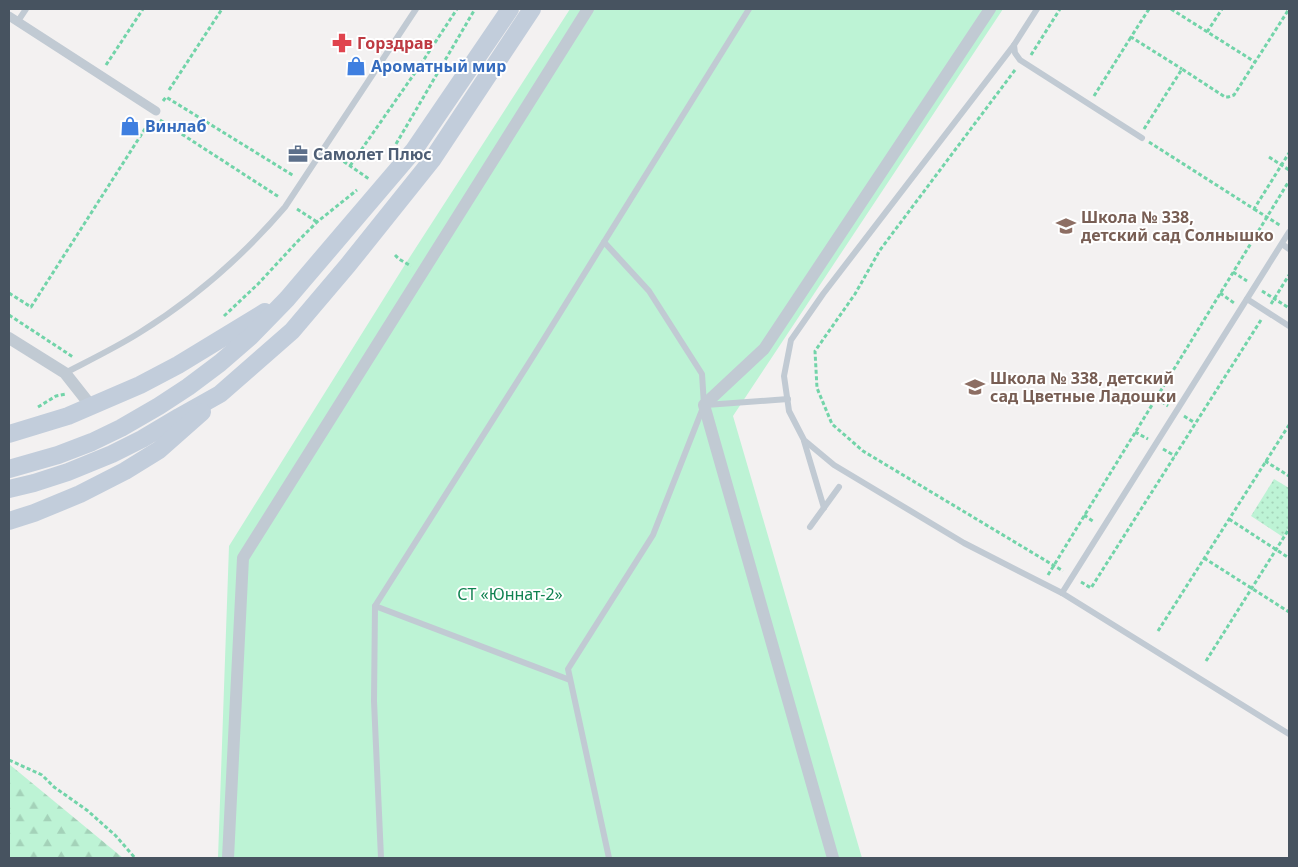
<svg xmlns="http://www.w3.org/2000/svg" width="1298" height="867" font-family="'Noto Sans',sans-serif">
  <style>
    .grass { fill: url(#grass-dots) }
    .forest { fill: url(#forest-firs) }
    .garden { fill: #bdf3d5 }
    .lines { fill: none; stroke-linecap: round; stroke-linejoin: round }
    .path { stroke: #72d4a9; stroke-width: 3; stroke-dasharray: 4 2.5; stroke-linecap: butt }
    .service { stroke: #c1cad3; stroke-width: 6 }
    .pedestrian { stroke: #c1cad3; stroke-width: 9 }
    .minor { stroke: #c1cad3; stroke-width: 12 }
    .secondary { stroke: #c2cddb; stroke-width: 18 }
    .labels { text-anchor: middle; stroke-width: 4; stroke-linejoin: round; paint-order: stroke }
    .health-label { font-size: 16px; font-weight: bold; fill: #be3a42; stroke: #fff; text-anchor: start }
    .shop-label { font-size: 16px; font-weight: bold; fill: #366cbe; stroke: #fff; text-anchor: start }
    .service-label { font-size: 16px; font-weight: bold; fill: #4e5e75; stroke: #fff; text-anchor: start }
    .education-label { font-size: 16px; font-weight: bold; fill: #785e54; stroke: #fff; text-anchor: start }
    .park-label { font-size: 16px; fill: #108250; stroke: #fff }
  </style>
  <defs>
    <pattern id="grass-dots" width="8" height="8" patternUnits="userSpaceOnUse" patternTransform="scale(1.25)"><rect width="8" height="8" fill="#bdf3d5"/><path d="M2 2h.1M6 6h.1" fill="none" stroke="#a4d2b9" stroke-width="1.8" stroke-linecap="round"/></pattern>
    <pattern id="forest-firs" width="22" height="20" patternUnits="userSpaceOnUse" patternTransform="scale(1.25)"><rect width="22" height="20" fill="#bdf3d5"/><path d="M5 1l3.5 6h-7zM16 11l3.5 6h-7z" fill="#a4d2b9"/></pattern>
  </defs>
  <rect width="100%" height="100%" fill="#f3f1f1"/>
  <path class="grass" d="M 1274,479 L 1289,488 L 1289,527 L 1283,537 L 1251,516 Z"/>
  <path class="forest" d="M 9,764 L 123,858 L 9,858 Z"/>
  <path class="garden" d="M 570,9 L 1003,9 L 733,416 L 862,858 L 218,858 L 229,546 L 406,263 Z"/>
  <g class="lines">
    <g class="path">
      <path d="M 1149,9 L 1131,37 L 1182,69"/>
      <path d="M 1171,9 L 1255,62"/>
      <path d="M 1207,32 L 1222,9"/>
      <path d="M 1031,55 L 1060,9"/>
      <path d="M 106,65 L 143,9"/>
      <path d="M 1015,70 L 880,250 L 855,294 L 815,351 L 817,388 L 832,424 L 863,451 L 1063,571"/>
      <path d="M 169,90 L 222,9"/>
      <path d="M 1094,96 L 1131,37"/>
      <path d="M 163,101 L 166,97 L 294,176"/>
      <path d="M 160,120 L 279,197"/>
      <path d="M 1144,129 L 1182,69 L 1225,97 L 1228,97 L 1234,95 L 1289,9"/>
      <path d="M 1149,142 L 1254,209 L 1289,153"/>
      <path d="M 396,144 L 475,9"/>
      <path d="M 333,154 L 369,179"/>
      <path d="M 1269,157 L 1289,170"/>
      <path d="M 350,166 L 419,67 L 457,9"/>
      <path d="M 297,209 L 317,222"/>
      <path d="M 1254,209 L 1281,226"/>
      <path d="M 395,255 L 399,259 L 411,266"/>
      <path d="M 1233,272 L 1247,281"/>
      <path d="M 1262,291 L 1289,308"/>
      <path d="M 9,293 L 31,307 L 150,121"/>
      <path d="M 1220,293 L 1234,303"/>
      <path d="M 1271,304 L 1289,275"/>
      <path d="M 9,315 L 73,357"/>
      <path d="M 224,316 L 258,284 L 297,242 L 317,222 L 357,190"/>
      <path d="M 1156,398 L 1168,406"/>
      <path d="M 38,407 L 56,396 L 66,394"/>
      <path d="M 1184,416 L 1195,423"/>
      <path d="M 1135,432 L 1148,439"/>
      <path d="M 1163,449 L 1175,456"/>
      <path d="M 1265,461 L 1289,476"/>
      <path d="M 1084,515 L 1094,522"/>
      <path d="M 1229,519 L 1289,558"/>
      <path d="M 1204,558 L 1289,612"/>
      <path d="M 1048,575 L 1289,181"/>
      <path d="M 1081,582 L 1091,588 L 1261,320"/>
      <path d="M 1158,631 L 1289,425"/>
      <path d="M 1206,661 L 1289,529"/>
      <path d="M 9,760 L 42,775 L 54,787 L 88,811 L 116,836 L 135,858"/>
    </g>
    <g class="service">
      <path d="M 1037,9 L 1014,45 L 1015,53 L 1020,60 L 1142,138"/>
      <path d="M 18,21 L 26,9"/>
      <path d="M 1014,45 L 823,294 L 791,340 L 784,376 L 789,411 L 804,440 L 834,465 L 964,543 L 1062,593"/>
      <path d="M 1289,232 L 1062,593 L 1289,734"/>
      <path d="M 604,242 L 749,9"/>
      <path d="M 1282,244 L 1289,249"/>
      <path d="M 1247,299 L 1289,326"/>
      <path d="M 65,373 C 90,360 115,348 139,333 C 194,299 243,256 285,207 L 416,9"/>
      <path d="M 706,405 L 788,399"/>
      <path d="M 804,441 L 824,508"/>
      <path d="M 810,527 L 839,487"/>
      <path d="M 375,606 L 570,680"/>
      <path d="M 381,858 L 374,701 L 375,606 L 534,355 L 604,242 L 649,291 L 702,374 L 704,405 L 653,535 L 568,669 L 609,858"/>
    </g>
    <path class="pedestrian" d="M 9,16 L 156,111"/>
    <g class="minor">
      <path d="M 9,338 L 65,373 L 91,406"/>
      <path d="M 228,858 L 243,558 L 588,9"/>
      <path d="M 833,858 L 704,405 L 764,349 L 990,9"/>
    </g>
    <g class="secondary">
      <path d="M 9,434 L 68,416 L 140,385 L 178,365 L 265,312"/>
      <path d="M 9,469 L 58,455 L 92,442 L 121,428 L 159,406 L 188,387 L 220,363 L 250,337 L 287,299 L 414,150 L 510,9"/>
      <path d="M 9,489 L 34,483 L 68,472 L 112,454 L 142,439 L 179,417 L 220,394 L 292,331 L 348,265 L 432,160 L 532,9"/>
      <path d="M 9,521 L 34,513 L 80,494 L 125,471 L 159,450 L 202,412"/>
    </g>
  </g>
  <defs>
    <symbol id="pharmacy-bare" viewBox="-9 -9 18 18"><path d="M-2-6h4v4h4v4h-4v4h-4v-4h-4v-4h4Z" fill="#e0444e" stroke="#fff" stroke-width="2.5" paint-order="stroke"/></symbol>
    <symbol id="shop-bare" viewBox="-9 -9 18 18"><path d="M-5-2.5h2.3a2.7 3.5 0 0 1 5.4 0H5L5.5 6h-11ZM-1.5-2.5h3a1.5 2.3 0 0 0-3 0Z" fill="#3f7fe0" stroke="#fff" stroke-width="2.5" paint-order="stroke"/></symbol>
    <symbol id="office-bare" viewBox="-9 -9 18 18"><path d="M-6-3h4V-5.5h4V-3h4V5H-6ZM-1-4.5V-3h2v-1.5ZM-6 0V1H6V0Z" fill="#5c6f8a" stroke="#fff" stroke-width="2.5" paint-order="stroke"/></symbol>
    <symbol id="school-bare" viewBox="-9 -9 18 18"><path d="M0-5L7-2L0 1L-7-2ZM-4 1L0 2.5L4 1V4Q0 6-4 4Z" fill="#8d6e63" stroke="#fff" stroke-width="2.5" paint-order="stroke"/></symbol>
  </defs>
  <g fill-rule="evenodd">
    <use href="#pharmacy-bare" x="328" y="29" width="28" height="28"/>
    <use href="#shop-bare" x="342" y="52" width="28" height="28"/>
    <use href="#shop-bare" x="116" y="112" width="28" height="28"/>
    <use href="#office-bare" x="284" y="140" width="28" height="28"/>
    <use href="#school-bare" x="1052" y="212" width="28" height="28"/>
    <use href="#school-bare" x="961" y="373" width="28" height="28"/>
  </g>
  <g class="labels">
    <g class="health-label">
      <text x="357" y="49">Горздрав</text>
    </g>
    <g class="shop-label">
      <text x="371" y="72">Ароматный мир</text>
      <text x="145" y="132">Винлаб</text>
    </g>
    <g class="service-label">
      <text x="313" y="160">Самолет Плюс</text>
    </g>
    <g class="education-label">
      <text x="1081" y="223">Школа № 338,<tspan x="1081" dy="18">детский сад Солнышко</tspan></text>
      <text x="990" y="384">Школа № 338, детский<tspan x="990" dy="18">сад Цветные Ладошки</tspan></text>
    </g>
    <g class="park-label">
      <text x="510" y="600">СТ «Юннат-2»</text>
    </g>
  </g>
  <rect width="1298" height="867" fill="none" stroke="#475360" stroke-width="20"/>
</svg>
